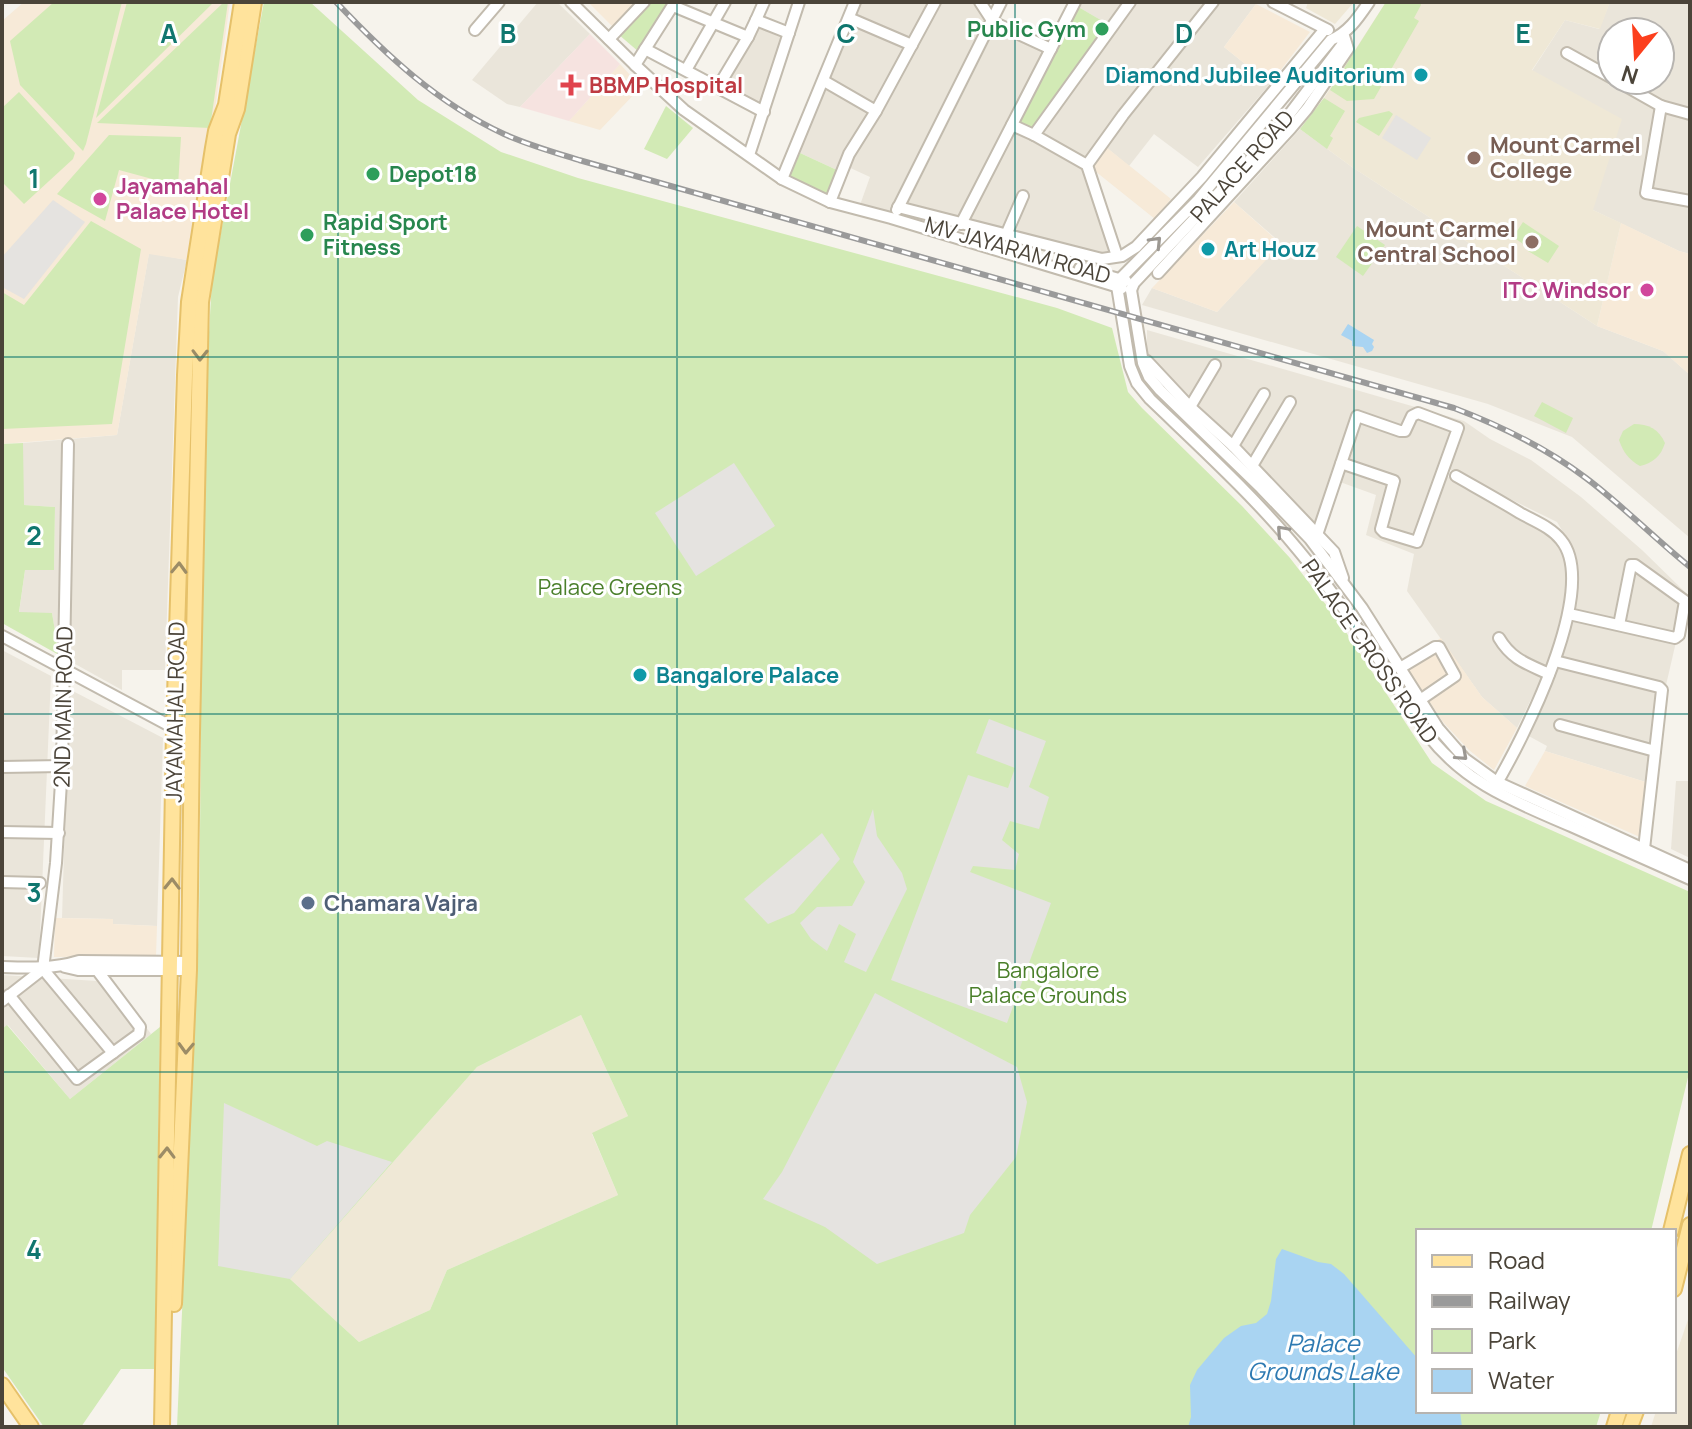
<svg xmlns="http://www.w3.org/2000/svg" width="1692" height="1429" font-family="Manrope,sans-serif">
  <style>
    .residential { fill: #eae5da; fill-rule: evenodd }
    .commercial { fill: #f7ead8 }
    .education { fill: #efe8d6 }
    .medical { fill: #f6e3e0 }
    .green { fill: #d2eab5; fill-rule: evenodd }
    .parking { fill: #e5e3e0 }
    .water { fill: #a9d4f2 }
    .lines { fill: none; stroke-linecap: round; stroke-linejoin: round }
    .minor-casing { stroke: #c2bbae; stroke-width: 14 }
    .major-casing { stroke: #e6c16a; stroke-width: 18 }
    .minor { stroke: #fff; stroke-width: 10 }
    .major { stroke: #ffe39c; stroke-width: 14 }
    .rail-casing { stroke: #9a9a9a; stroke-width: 6 }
    .rail { stroke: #fff; stroke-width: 3; stroke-dasharray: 9; stroke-linecap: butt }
    .oneway { stroke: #9c9892 }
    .oneway2 { stroke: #9c8c66 }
    .grid { fill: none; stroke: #0f766e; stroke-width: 2; stroke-opacity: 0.55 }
    .leisure-dot { fill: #2e9e5b; stroke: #fff; stroke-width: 3 }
    .culture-dot { fill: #0f9aa8; stroke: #fff; stroke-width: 3 }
    .health-dot { fill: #e0444e; stroke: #fff; stroke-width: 3 }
    .education-dot { fill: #8d6e63; stroke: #fff; stroke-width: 3 }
    .hotel-dot { fill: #d1479c; stroke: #fff; stroke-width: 3 }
    .service-dot { fill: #5c6f8a; stroke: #fff; stroke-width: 3 }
    .labels { text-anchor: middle; stroke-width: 6; stroke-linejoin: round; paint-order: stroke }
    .leisure-label { font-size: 22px; font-weight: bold; fill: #27864d; stroke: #fff; text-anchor: start }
    .culture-label { font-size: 22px; font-weight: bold; fill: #0d838f; stroke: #fff; text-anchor: start }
    .health-label { font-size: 22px; font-weight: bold; fill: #be3a42; stroke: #fff; text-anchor: start }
    .education-label { font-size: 22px; font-weight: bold; fill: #785e54; stroke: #fff; text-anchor: start }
    .street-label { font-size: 22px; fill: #4b4439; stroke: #fff }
    .hotel-label { font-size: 22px; font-weight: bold; fill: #b23c85; stroke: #fff; text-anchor: start }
    .park-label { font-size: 22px; fill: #4a7f2a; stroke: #fff }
    .service-label { font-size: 22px; font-weight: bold; fill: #4e5e75; stroke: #fff; text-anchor: start }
    .water-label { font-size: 24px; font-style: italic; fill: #2e7ab2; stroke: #fff }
    .grid-label { font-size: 26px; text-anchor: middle; font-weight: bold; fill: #0f766e; stroke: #fff; stroke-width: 6; stroke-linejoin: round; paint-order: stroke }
  </style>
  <rect width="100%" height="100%" fill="#f6f3ec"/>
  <g class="residential">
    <path d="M 538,2 L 557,2 L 590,34 L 520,107 L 507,104 L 472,80 Z"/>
    <path d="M 858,2 L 932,2 L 911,43 L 852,18 Z"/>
    <path d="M 936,2 L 975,2 L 989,24 L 891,215 L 860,205 L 870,177 L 846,166 Z"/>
    <path d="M 1077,2 L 1127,2 L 1111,26 L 1075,5 Z"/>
    <path d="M 1134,2 L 1208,2 L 1085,160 L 1038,134 Z"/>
    <path d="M 1218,2 L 1253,2 L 1256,4 L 1224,47 L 1270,84 L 1198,167 L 1154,134 L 1129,166 L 1106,147 Z"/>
    <path d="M 1610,2 L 1690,2 L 1690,254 L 1679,251 L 1593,210 L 1532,71 L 1565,20 L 1599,29 ZM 1612,32 L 1660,32 L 1660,80 L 1612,80 Z"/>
    <path d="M 850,21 L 909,46 L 875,109 L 827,80 Z"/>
    <path d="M 757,22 L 786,34 L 762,109 L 720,86 Z"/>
    <path d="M 993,27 L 1046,50 L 958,220 L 903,204 Z"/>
    <path d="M 826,84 L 873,113 L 839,171 L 800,153 Z"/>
    <path d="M 1012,128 L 1085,168 L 1111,252 L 1103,254 L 966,220 Z"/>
    <path d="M 1300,129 L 1352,167 L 1597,326 L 1663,351 L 1690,375 L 1690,538 L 1572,437 L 1488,404 L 1142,305 L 1152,288 L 1217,312 L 1281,243 L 1234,202 Z"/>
    <path d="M 149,253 L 187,260 L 178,297 L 165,670 L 122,670 L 122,690 L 59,655 L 52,613 L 19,613 L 25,570 L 54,570 L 55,507 L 23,505 L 23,443 L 117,435 Z"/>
    <path d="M 1147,330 L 1464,421 L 1490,439 L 1531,460 L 1581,497 L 1642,550 L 1687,594 L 1652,746 L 1649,783 L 1545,751 L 1547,746 L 1525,734 L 1570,612 L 1575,552 L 1557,522 L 1447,468 L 1444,475 L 1552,528 L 1569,553 L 1565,609 L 1551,659 L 1517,728 L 1482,697 L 1407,591 L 1414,554 L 1366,535 L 1376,495 L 1340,482 L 1324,534 L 1147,359 Z"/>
    <path d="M 2,650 L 51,676 L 39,958 L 2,956 Z"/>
    <path d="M 69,689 L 163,738 L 157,926 L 113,924 L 112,919 L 62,918 Z"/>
    <path d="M 1676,781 L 1690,781 L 1690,858 L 1671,849 Z"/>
    <path d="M 2,975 L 113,982 L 151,1034 L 70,1099 L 8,1025 L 2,1029 Z"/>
  </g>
  <g class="commercial">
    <path d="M 24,2 L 230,2 L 210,145 L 187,260 L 149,254 L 117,435 L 2,444 L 2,21 Z"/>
    <path d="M 588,2 L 637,2 L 613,27 Z"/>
    <path d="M 1256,4 L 1310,32 L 1270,84 L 1224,47 Z"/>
    <path d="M 620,64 L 641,87 L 600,130 L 569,121 Z"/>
    <path d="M 1106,147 L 1171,199 L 1155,219 L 1090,167 Z"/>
    <path d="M 1234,202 L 1281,244 L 1217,312 L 1152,288 Z"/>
    <path d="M 1621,223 L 1679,251 L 1690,254 L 1690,375 L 1663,351 L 1597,326 Z"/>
    <path d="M 1441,638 L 1482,697 L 1517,728 L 1494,770 L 1469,750 L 1443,722 L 1402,660 Z"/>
    <path d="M 1545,751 L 1649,783 L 1642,838 L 1525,786 Z"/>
    <path d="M 55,918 L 113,919 L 113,924 L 157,926 L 156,956 L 54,957 Z"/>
  </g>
  <g class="education">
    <path d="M 1308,2 L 1354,2 L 1335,24 L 1306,8 Z"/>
    <path d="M 1386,2 L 1610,2 L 1600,29 L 1565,20 L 1532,70 L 1622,119 L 1593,210 L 1621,223 L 1597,326 L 1352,167 L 1300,129 L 1324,98 Z"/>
    <path d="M 581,1015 L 628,1116 L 592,1134 L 618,1195 L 447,1270 L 430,1310 L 359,1342 L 290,1279 L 477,1067 Z"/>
    <path d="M 1690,1314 L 1690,1427 L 1651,1427 L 1656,1411 L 1674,1411 L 1674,1360 Z"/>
  </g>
  <path class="medical" d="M 590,34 L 620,64 L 569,121 L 520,107 Z"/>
  <g class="green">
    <path d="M 54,2 L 122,2 L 86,144 L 83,151 L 20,85 L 10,41 Z"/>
    <path d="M 127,2 L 214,2 L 96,118 Z"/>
    <path d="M 224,2 L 228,2 L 210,128 L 97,123 Z"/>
    <path d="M 264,2 L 310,2 L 418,100 L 501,152 L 578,178 L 1057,308 L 1112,328 L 1128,392 L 1142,408 L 1242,506 L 1290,558 L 1340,623 L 1432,763 L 1486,801 L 1690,892 L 1690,1069 L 1651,1231 L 1418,1231 L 1418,1411 L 1601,1411 L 1596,1427 L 177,1427 L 199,922 L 201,741 L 199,650 L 202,632 L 205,376 L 207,368 L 212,280 ZM 581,1015 L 628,1116 L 592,1133 L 618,1195 L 447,1270 L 430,1310 L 359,1342 L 290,1279 L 477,1067 Z"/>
    <path d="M 652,2 L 672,2 L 639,52 L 618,34 Z"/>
    <path d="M 1386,2 L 1420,2 L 1421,5 L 1414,18 L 1419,21 L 1374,99 L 1347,101 L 1330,90 Z"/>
    <path d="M 1075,5 L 1111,26 L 1035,133 L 1014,124 Z"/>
    <path d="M 19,92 L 75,153 L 73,159 L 24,204 L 2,182 L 2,108 Z"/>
    <path d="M 1324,98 L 1345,111 L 1330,136 L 1333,138 L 1327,149 L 1300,129 Z"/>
    <path d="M 666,106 L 693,128 L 667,159 L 644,149 Z"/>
    <path d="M 1389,111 L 1393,114 L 1379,136 L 1356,122 L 1359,118 Z"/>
    <path d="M 109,135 L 181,137 L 178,186 L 119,170 L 105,221 L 57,194 Z"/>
    <path d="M 800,153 L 839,171 L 828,195 L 789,178 Z"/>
    <path d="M 91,221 L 141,249 L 112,424 L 2,429 L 2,292 L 24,305 Z"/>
    <path d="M 1523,222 L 1559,246 L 1548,263 L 1528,251 L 1529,248 L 1513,237 Z"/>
    <path d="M 1357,226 L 1385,245 L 1363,276 L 1336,257 Z"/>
    <path d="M 1542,402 L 1573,418 L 1566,433 L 1534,416 Z"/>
    <path d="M 1634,424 C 1648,424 1659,429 1665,443 C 1661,456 1653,463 1640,466 C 1629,460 1623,452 1619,440 L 1623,431 Z"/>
    <path d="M 23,443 L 24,505 L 55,507 L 54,570 L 25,570 L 19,612 L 52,613 L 59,655 L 2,623 L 2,444 Z"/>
    <path d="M 7,1025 L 70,1099 L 160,1027 L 155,1369 L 121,1369 L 81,1427 L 44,1427 L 2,1367 L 2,1029 Z"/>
  </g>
  <g class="parking">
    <path d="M 1396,115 L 1431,138 L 1417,160 L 1382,138 Z"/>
    <path d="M 53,200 L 85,222 L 24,299 L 2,287 L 2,257 Z"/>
    <path d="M 734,463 L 775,526 L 696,576 L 655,513 Z"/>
    <path d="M 989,719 L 1046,741 L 1029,787 L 1049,797 L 1039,829 L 1010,821 L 1002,840 L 1019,854 L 1015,870 L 973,866 L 970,872 L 1051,903 L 1007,1023 L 891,980 L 968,775 L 1008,788 L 1015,768 L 976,753 Z"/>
    <path d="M 873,809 L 877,836 L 902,873 L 907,889 L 866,972 L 844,962 L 856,934 L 839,924 L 827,951 L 811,939 L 800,923 L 817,907 L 852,906 L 865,882 L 853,862 Z"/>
    <path d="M 822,833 L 840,859 L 794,913 L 768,924 L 744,899 Z"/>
    <path d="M 875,993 L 1017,1067 L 1027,1102 L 1016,1157 L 970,1215 L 964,1233 L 877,1264 L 825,1227 L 763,1199 L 782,1172 Z"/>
    <path d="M 224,1103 L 317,1146 L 327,1141 L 392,1162 L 290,1279 L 218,1266 Z"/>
  </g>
  <g class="water">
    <path d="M 1348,324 L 1374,340 L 1372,344 L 1374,347 L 1372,351 L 1367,353 L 1363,347 L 1352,346 L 1352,341 L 1341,335 Z"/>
    <path d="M 1282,1249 L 1318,1262 L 1331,1264 L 1344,1274 L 1418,1359 L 1418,1411 L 1460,1411 L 1462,1427 L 1188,1427 L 1191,1417 L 1190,1385 L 1197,1370 L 1224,1338 L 1241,1326 L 1256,1323 L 1267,1314 L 1271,1301 L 1276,1259 Z"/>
  </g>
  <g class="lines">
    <defs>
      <g id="minor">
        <path d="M 571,2 L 635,65 L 684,110 L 782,179 L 830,202 L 891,218 L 1122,288"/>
        <path d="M 980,2 L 993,22 L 1051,49"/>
        <path d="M 1273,2 L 1328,30"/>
        <path d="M 1369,2 C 1358,18 1349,32 1331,40 L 1198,200 L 1120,279 L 1117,286 L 1130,366 L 1137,383 L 1150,399 C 1201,448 1254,496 1299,551 C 1347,608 1387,672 1428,735 C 1467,785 1516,802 1571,826 C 1611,844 1650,861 1690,879"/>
        <path d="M 673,6 L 748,37"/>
        <path d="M 849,18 L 912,45"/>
        <path d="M 756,20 L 764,2"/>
        <path d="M 475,30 L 499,2"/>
        <path d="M 609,39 L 644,2"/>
        <path d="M 645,49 L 764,112"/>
        <path d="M 1567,53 L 1612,78"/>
        <path d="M 635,65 L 675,2"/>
        <path d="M 686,70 L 725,2"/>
        <path d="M 1615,80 L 1661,106 L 1690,114"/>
        <path d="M 824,81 L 876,111"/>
        <path d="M 718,87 L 748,37 L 756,20 L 789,33"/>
        <path d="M 1661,106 L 1646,193 L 1690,201"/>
        <path d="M 1012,125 L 1034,135 L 1087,165 L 1117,256"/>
        <path d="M 1034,135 L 1130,2"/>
        <path d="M 749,155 L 799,2"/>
        <path d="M 1087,165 L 1123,115 L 1213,2"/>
        <path d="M 782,179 L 855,2"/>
        <path d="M 830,202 L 849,154 L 876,111 L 935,2"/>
        <path d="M 898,207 L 1102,259 L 1122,256 L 1136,247 L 1202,177 L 1325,29"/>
        <path d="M 897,210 L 1001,2"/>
        <path d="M 961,224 L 1075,2"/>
        <path d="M 1006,235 L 1023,196"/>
        <path d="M 1080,268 L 1126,281"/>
        <path d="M 1158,273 L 1291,128 L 1307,109 L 1348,49 L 1344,36"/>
        <path d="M 1131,290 L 1143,363 L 1149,377 L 1160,390 L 1261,488 L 1310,539 L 1362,608 L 1438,728 L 1465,759 L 1497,782 L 1690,870"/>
        <path d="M 1131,290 L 1134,283 L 1276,132 L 1342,45 L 1343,35"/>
        <path d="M 1147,361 L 1190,407 L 1233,446 L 1334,552 L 1343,578"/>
        <path d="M 1190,407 L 1215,365"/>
        <path d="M 1233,446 L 1264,394"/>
        <path d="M 1252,466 L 1290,402"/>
        <path d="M 1456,476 C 1477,488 1499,500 1520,513 C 1534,521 1551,527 1561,540 C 1601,588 1522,741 1494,788"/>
        <path d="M 1317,535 L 1357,416 L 1400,431 L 1405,431 L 1412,416 L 1418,413 L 1458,428 L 1417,542 L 1384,532 L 1381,529 L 1394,481 L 1341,463"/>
        <path d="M 1569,614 L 1675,638 L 1679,635 L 1685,601 L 1635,565 L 1631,565 L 1619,625"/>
        <path d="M 2,636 L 174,728 L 192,733"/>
        <path d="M 1499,638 C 1512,660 1528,664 1549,674"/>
        <path d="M 1555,661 L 1659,687 L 1662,690 L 1644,849"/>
        <path d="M 1400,668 L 1435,647 L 1439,647 L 1455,676 L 1420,700"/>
        <path d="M 1560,725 L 1655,751"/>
        <path d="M 2,767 L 62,766"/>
        <path d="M 2,832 L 59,833"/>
        <path d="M 2,882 L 40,883"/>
        <path d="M 2,967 C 29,968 53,969 79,961 L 189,962"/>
        <path d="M 65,967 L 78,970 L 189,970"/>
        <path d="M 43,969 L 56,863 L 62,766 L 68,444"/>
        <path d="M 43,969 L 113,1053"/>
        <path d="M 9,995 L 77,1079 L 139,1034 L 140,1027 L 97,970"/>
        <path d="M 2,1001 L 43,969"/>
      </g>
      <g id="major">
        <path d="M 1671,1231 L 1690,1154"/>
        <path d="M 1674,1289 L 1690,1225"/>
        <path d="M 174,1304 L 189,970 L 192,733 L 201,302 L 228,134 L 237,109 L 254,2"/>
        <path d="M 2,1385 L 31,1427"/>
        <path d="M 162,1427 L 174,728 L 185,375 L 189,302 L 213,148 L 216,131 L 226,105 L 242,2"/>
        <path d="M 1614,1427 L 1619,1411"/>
        <path d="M 1630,1427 L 1636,1411"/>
      </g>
    </defs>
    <use href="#minor" class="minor-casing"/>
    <use href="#major" class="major-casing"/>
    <use href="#minor" class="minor"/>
    <use href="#major" class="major"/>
    <defs>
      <path id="rail" d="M 336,2 C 386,55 437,103 504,134 C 528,145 553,152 579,160 L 1454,408 C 1501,426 1545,447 1586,478 C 1622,505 1654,538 1690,567"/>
    </defs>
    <use href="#rail" class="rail-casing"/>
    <use href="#rail" class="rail"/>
  </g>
  <defs><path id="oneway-chevron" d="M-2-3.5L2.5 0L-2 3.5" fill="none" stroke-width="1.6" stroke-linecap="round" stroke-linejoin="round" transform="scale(2)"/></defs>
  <g class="oneway">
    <use href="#oneway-chevron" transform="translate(1156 242) rotate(-46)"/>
    <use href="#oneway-chevron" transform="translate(1282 531) rotate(-132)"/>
    <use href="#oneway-chevron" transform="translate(1462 755) rotate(42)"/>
  </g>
  <g class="oneway2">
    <use href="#oneway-chevron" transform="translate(200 355) rotate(91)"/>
    <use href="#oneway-chevron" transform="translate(179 568) rotate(-88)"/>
    <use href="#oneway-chevron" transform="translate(172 884) rotate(-89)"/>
    <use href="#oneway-chevron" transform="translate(186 1048) rotate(92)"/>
    <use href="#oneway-chevron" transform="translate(167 1153) rotate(-89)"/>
  </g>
  <path class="grid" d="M 338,2 L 338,1427M 677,2 L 677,1427M 1015,2 L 1015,1427M 1354,2 L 1354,1427M 2,357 L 1690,357M 2,714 L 1690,714M 2,1072 L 1690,1072"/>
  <g class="leisure-dot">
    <circle cx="1102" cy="29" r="8"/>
    <circle cx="373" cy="174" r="8"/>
    <circle cx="307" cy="235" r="8"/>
  </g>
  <g class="culture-dot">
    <circle cx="1421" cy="75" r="8"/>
    <circle cx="1208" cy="249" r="8"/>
    <circle cx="640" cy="675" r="8"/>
  </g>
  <path class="health-dot" d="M567 73h8v8h8v8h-8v8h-8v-8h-8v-8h8z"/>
  <g class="education-dot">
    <circle cx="1474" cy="158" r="8"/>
    <circle cx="1532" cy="242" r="8"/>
  </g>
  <g class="hotel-dot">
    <circle cx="100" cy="199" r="8"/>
    <circle cx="1647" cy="290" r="8"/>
  </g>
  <circle class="service-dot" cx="308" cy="903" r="8"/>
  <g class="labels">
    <g class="leisure-label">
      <text x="1086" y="37" text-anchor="end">Public Gym</text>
      <text x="389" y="182">Depot18</text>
      <text x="323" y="230">Rapid Sport<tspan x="323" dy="25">Fitness</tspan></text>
    </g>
    <g class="culture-label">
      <text x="1405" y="83" text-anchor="end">Diamond Jubilee Auditorium</text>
      <text x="1224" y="257">Art Houz</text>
      <text x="656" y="683">Bangalore Palace</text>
    </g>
    <g class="health-label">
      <text x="589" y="93">BBMP Hospital</text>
    </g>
    <g class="education-label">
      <text x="1490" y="153">Mount Carmel<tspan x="1490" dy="25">College</tspan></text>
      <text x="1516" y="237" text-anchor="end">Mount Carmel<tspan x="1516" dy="25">Central School</tspan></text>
    </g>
    <g class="street-label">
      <text transform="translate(1242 166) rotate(-48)" y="8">PALACE ROAD</text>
      <text transform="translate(1018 250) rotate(16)" y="8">MV JAYARAM ROAD</text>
      <text transform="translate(1370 651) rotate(55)" y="8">PALACE CROSS ROAD</text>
      <text transform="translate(63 707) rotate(-89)" y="8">2ND MAIN ROAD</text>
      <text transform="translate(175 712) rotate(-89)" y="8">JAYAMAHAL ROAD</text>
    </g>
    <g class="hotel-label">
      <text x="116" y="194">Jayamahal<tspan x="116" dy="25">Palace Hotel</tspan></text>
      <text x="1631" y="298" text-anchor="end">ITC Windsor</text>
    </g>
    <g class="park-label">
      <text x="610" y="595">Palace Greens</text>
      <text x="1048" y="978">Bangalore<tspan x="1048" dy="25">Palace Grounds</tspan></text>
    </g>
    <g class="service-label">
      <text x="324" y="911">Chamara Vajra</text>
    </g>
    <g class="water-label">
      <text x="1323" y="1352">Palace<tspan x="1323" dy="28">Grounds Lake</tspan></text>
    </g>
  </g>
  <g class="grid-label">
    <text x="169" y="43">A</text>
    <text x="508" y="43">B</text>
    <text x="846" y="43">C</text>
    <text x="1184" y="43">D</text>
    <text x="1523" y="43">E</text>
    <text x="34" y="188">1</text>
    <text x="34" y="545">2</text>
    <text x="34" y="902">3</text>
    <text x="34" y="1259">4</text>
  </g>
  <rect width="1692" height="1429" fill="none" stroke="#4b4439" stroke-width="8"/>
  <rect x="1416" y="1229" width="260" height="184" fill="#ffffff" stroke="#b7b4b0" stroke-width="2"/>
  <rect x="1432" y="1255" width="40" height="12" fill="#ffe39c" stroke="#b7b4b0" stroke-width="2"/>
  <text x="1488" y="1269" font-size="24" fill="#4b4439">Road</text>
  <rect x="1432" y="1295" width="40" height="12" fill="#9a9a9a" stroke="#b7b4b0" stroke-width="2"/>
  <text x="1488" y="1309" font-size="24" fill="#4b4439">Railway</text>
  <rect x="1432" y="1329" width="40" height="24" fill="#d2eab5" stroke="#b7b4b0" stroke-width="2"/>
  <text x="1488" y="1349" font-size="24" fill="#4b4439">Park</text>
  <rect x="1432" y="1369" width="40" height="24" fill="#a9d4f2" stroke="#b7b4b0" stroke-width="2"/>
  <text x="1488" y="1389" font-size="24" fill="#4b4439">Water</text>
  <g transform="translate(1636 56) rotate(198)"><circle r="38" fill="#ffffff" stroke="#b7b4b0" stroke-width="2"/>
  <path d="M0-6L14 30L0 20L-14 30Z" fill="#fc3f1d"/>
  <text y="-12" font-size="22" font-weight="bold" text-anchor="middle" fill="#4b4439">N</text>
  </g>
</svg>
